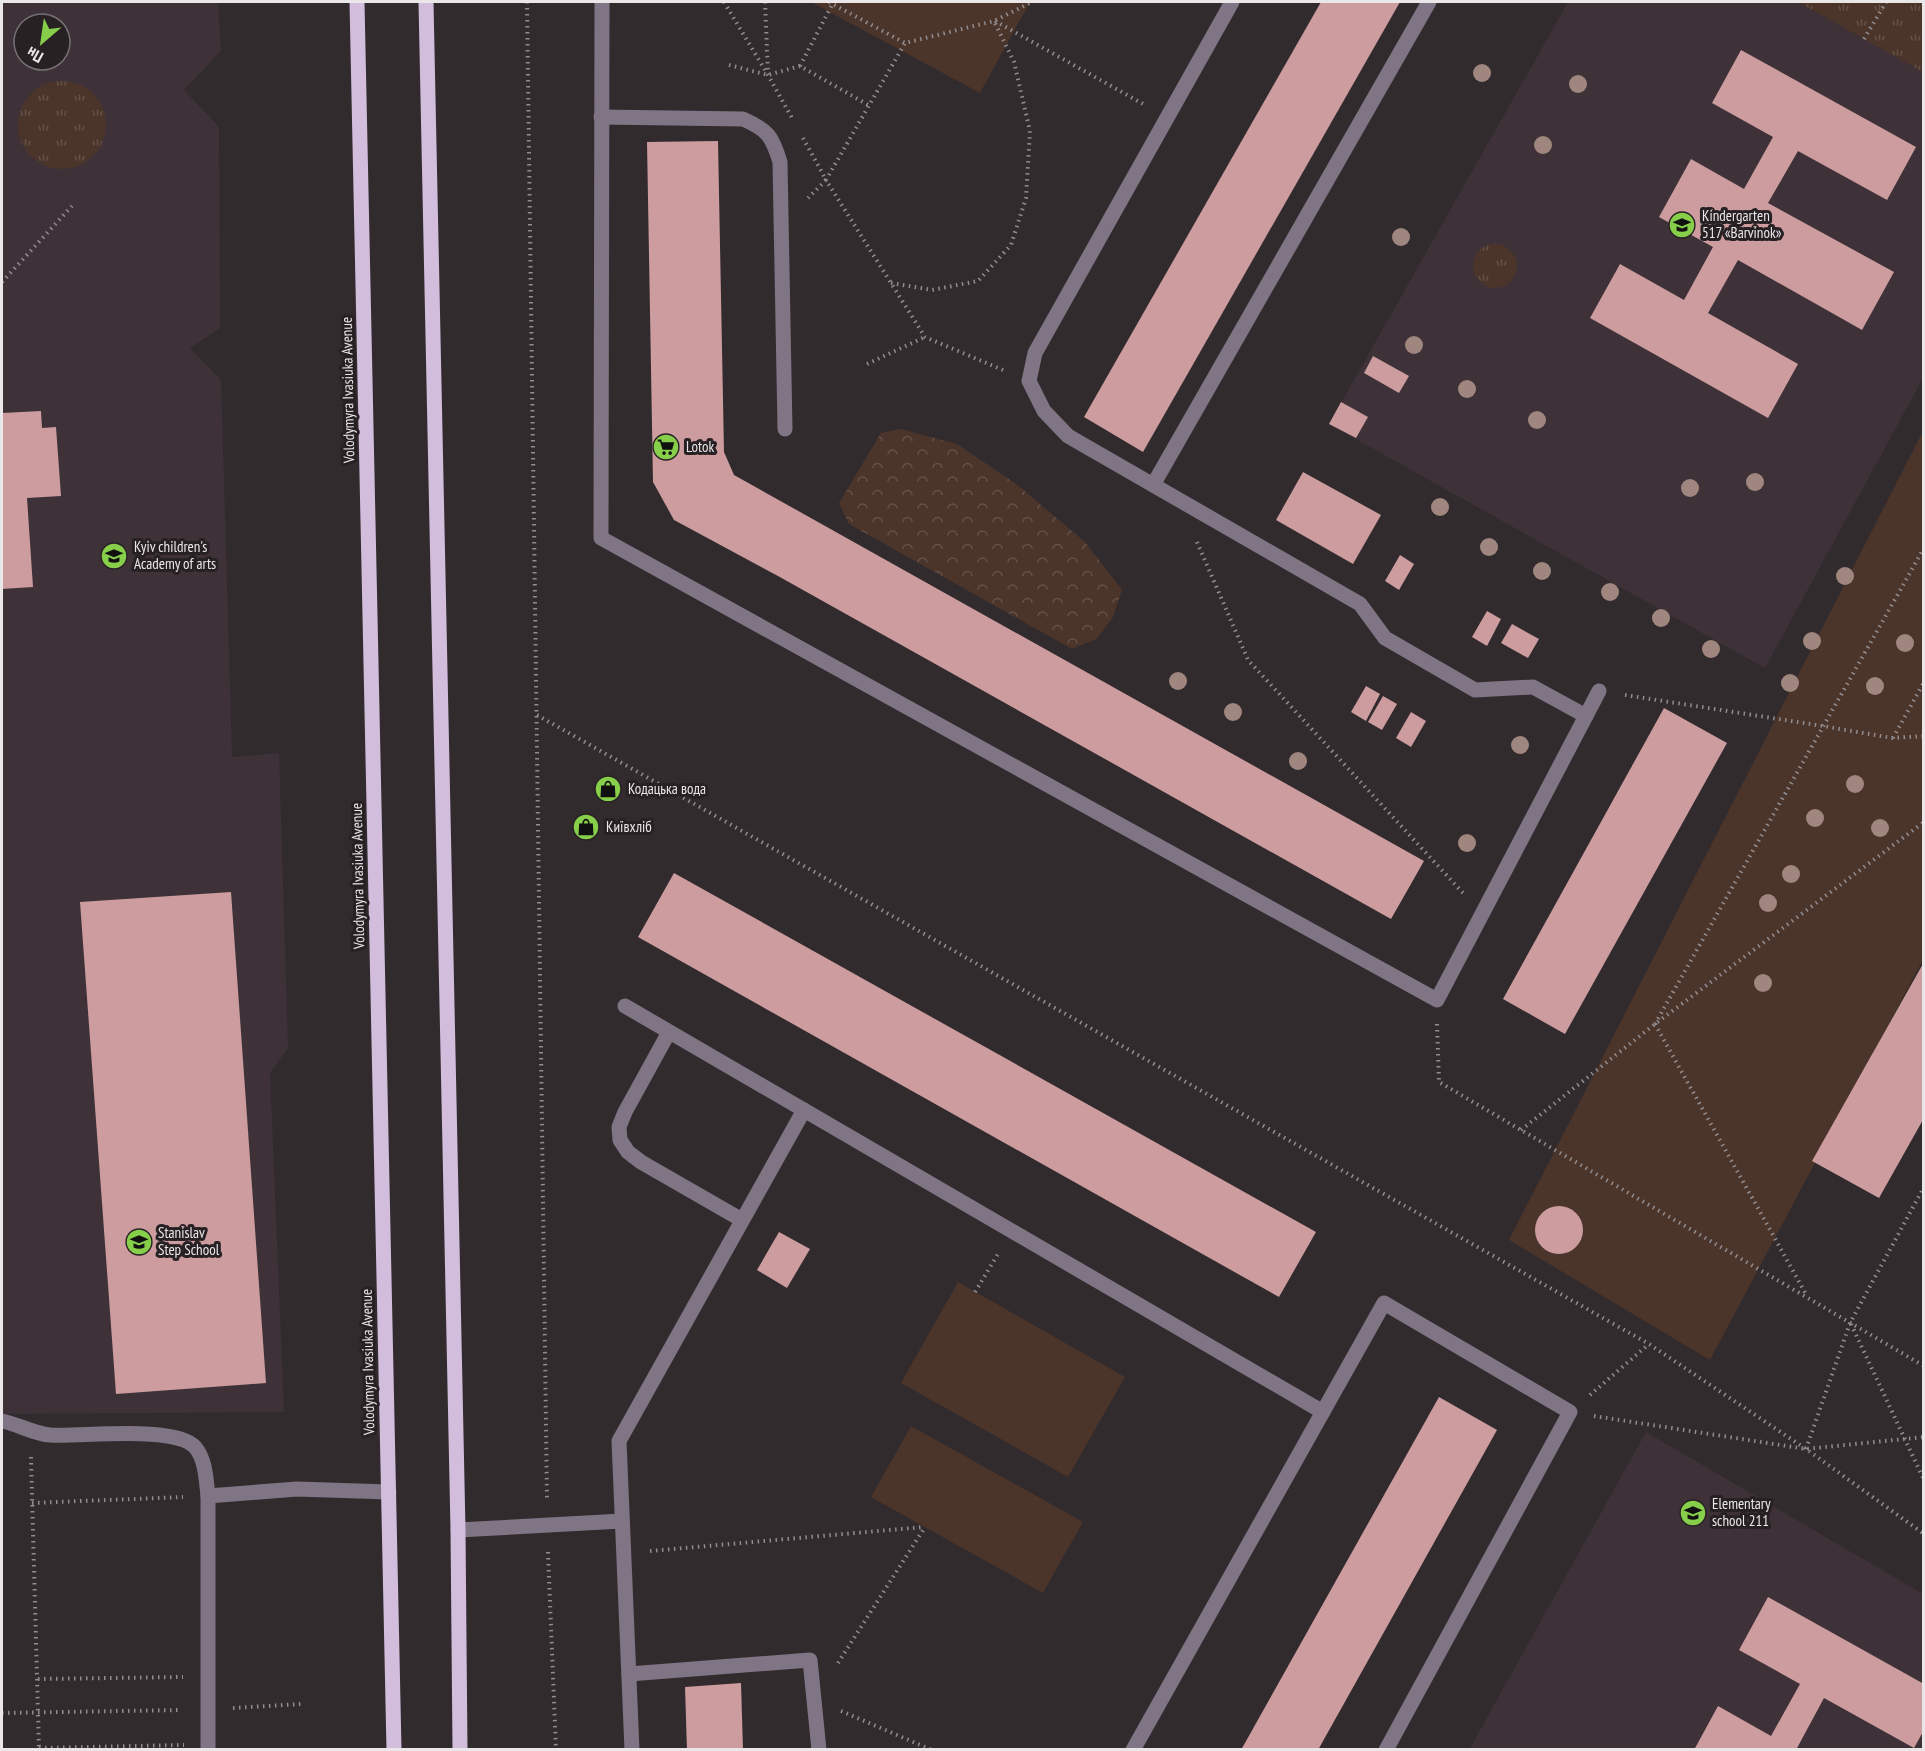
<svg xmlns="http://www.w3.org/2000/svg" width="1925" height="1751" font-family="'PT Sans Narrow',sans-serif">
  <style>
    .built { fill: #3e3238; fill-rule: evenodd }
    .grass { fill: url(#grass-tufts) }
    .forest { fill: url(#forest-crowns) }
    .park { fill: #4b342a }
    .building { fill: #cc9c9f }
    .lines { fill: none; stroke-linecap: round; stroke-linejoin: round }
    .path { stroke: #928d90; stroke-width: 4; stroke-dasharray: 1.5 4.5; stroke-linecap: butt }
    .minor { stroke: #7f7584; stroke-width: 15 }
    .major { stroke: #d2bddc; stroke-width: 15 }
    .tree { fill: #9f867e }
    .labels { text-anchor: middle; stroke-width: 6; stroke-linejoin: round; paint-order: stroke }
    .poi-label { font-size: 15px; fill: #ebe7e9; stroke: #272124; text-anchor: start }
    .street-label { font-size: 15px; fill: #ebe7e9; stroke: #272124 }
  </style>
  <defs>
    <pattern id="grass-tufts" width="24" height="20" patternUnits="userSpaceOnUse" patternTransform="scale(1.5)"><rect width="24" height="20" fill="#4b342a"/><path d="M3 7l-1-3M5 7V3M7 7l1-3M15 17l-1-3M17 17v-4M19 17l1-3" fill="none" stroke="#655149"/></pattern>
    <pattern id="forest-crowns" width="20" height="18" patternUnits="userSpaceOnUse" patternTransform="scale(1.5)"><rect width="20" height="18" fill="#4b342a"/><path d="M2 6a3 3 0 1 1 6 0M12 15a3 3 0 1 1 6 0" fill="none" stroke="#655149"/></pattern>
  </defs>
  <rect width="100%" height="100%" fill="#312b2e"/>
  <g class="built">
    <path d="M 2,2 L 218,2 L 221,51 L 184,90 L 219,127 L 220,328 L 190,348 L 221,380 L 232,757 L 279,753 L 288,1048 L 270,1073 L 284,1412 L 2,1414 ZM 24,24 L 60,24 L 60,60 L 24,60 Z"/>
    <path d="M 1568,2 L 1798,2 L 1923,72 L 1923,378 L 1765,668 L 1329,424 Z"/>
    <path d="M 1646,1432 L 1923,1594 L 1923,1749 L 1469,1750 Z"/>
  </g>
  <g class="grass">
    <path d="M 1798,2 L 1923,2 L 1923,72 Z"/>
    <circle cx="62" cy="125" r="44"/>
    <circle cx="1495" cy="266" r="22"/>
  </g>
  <path class="forest" d="M 901,429 L 957,444 L 1015,483 L 1085,542 L 1122,590 L 1112,619 L 1096,639 L 1072,649 L 849,524 L 839,503 L 881,433 Z"/>
  <g class="park">
    <path d="M 811,2 L 1030,2 L 980,93 Z"/>
    <path d="M 1923,431 L 1923,960 L 1710,1360 L 1509,1240 Z"/>
    <path d="M 958,1282 L 1125,1377 L 1068,1477 L 901,1383 Z"/>
    <path d="M 911,1426 L 1083,1522 L 1043,1593 L 871,1497 Z"/>
  </g>
  <g class="building">
    <path d="M 1321,2 L 1400,2 L 1143,452 L 1084,417 Z"/>
    <path d="M 1741,50 L 1916,147 L 1887,200 L 1798,151 L 1768,203 L 1894,272 L 1862,330 L 1738,260 L 1708,313 L 1798,364 L 1768,418 L 1590,318 L 1620,264 L 1684,300 L 1713,247 L 1659,217 L 1691,159 L 1744,189 L 1773,137 L 1712,103 Z"/>
    <path d="M 718,141 L 724,452 L 734,475 L 1424,861 L 1391,919 L 778,576 L 674,520 L 653,482 L 647,142 Z"/>
    <path d="M 1373,356 L 1409,376 L 1399,393 L 1364,373 Z"/>
    <path d="M 1341,402 L 1368,417 L 1356,438 L 1329,424 Z"/>
    <path d="M 41,411 L 42,428 L 56,427 L 61,496 L 27,498 L 33,587 L 2,589 L 2,413 Z"/>
    <path d="M 1303,472 L 1381,515 L 1353,564 L 1276,520 Z"/>
    <path d="M 1400,555 L 1414,564 L 1399,590 L 1385,581 Z"/>
    <path d="M 1487,611 L 1501,619 L 1487,646 L 1472,637 Z"/>
    <path d="M 1512,624 L 1539,639 L 1528,658 L 1501,643 Z"/>
    <path d="M 1366,686 L 1380,694 L 1366,721 L 1351,712 Z"/>
    <path d="M 1383,696 L 1397,704 L 1382,730 L 1368,722 Z"/>
    <path d="M 1664,708 L 1727,743 L 1565,1034 L 1503,999 Z"/>
    <path d="M 1411,712 L 1426,721 L 1411,747 L 1396,738 Z"/>
    <path d="M 674,873 L 1316,1232 L 1279,1297 L 638,937 Z"/>
    <path d="M 231,892 L 266,1383 L 116,1394 L 80,902 Z"/>
    <path d="M 1924,962 L 1924,1118 L 1879,1198 L 1812,1161 Z"/>
    <circle cx="1559" cy="1230" r="24"/>
    <path d="M 779,1232 L 810,1249 L 787,1288 L 757,1270 Z"/>
    <path d="M 1439,1397 L 1497,1430 L 1318,1750 L 1241,1750 Z"/>
    <path d="M 1768,1597 L 1924,1684 L 1924,1730 L 1914,1748 L 1824,1698 L 1796,1750 L 1694,1750 L 1718,1706 L 1771,1736 L 1800,1684 L 1739,1650 Z"/>
    <path d="M 741,1683 L 743,1750 L 687,1750 L 685,1687 Z"/>
  </g>
  <g class="lines">
    <g class="path">
      <path d="M 527,2 L 547,1500"/>
      <path d="M 724,2 L 768,75 L 792,118"/>
      <path d="M 765,2 L 768,74"/>
      <path d="M 829,2 L 905,43"/>
      <path d="M 995,21 L 1145,105"/>
      <path d="M 1864,39 L 1886,2"/>
      <path d="M 729,65 L 768,75 L 800,66 L 870,106"/>
      <path d="M 800,66 L 833,3"/>
      <path d="M 803,138 L 826,180 L 808,198"/>
      <path d="M 2,282 L 72,206"/>
      <path d="M 891,283 L 932,290 L 978,281 L 1011,245 L 1026,198 L 1030,131 L 1014,62 L 994,21"/>
      <path d="M 867,364 L 925,337"/>
      <path d="M 1003,370 L 925,337 L 826,180 L 905,43 L 994,21 L 1032,2"/>
      <path d="M 1197,542 L 1248,660 L 1463,893"/>
      <path d="M 1625,695 L 1823,726 L 1892,738 L 1924,736"/>
      <path d="M 537,715 L 1649,1344 L 1806,1449 L 1924,1534"/>
      <path d="M 1893,738 L 1924,682"/>
      <path d="M 1437,1024 L 1439,1082 L 1924,1366"/>
      <path d="M 1655,1024 L 1924,548"/>
      <path d="M 1655,1024 L 1807,1296"/>
      <path d="M 1521,1130 L 1655,1024 L 1924,822"/>
      <path d="M 975,1292 L 998,1254"/>
      <path d="M 1851,1324 L 1924,1480"/>
      <path d="M 1590,1395 L 1649,1344"/>
      <path d="M 1594,1416 L 1806,1449 L 1924,1437"/>
      <path d="M 1806,1449 L 1850,1323 L 1924,1187"/>
      <path d="M 31,1457 L 39,1750"/>
      <path d="M 32,1503 L 183,1497"/>
      <path d="M 650,1551 L 924,1527"/>
      <path d="M 548,1552 L 556,1750"/>
      <path d="M 838,1663 L 925,1527"/>
      <path d="M 38,1679 L 183,1677"/>
      <path d="M 233,1708 L 301,1704"/>
      <path d="M 841,1711 L 932,1750"/>
      <path d="M 2,1713 L 181,1710"/>
      <path d="M 39,1748 L 184,1745"/>
    </g>
    <g class="minor">
      <path d="M 602,2 L 601,538 L 1437,1000 L 1599,691"/>
      <path d="M 1232,2 L 1035,353 L 1029,381 L 1044,411 L 1068,436 L 1360,604 L 1385,638 L 1475,690 L 1533,687 L 1586,716"/>
      <path d="M 601,117 L 743,119 C 768,130 772,136 780,162 L 785,429"/>
      <path d="M 1153,485 L 1429,2"/>
      <path d="M 625,1006 L 1323,1412"/>
      <path d="M 669,1032 L 625,1112 L 619,1127 L 620,1140 L 628,1152 L 641,1162 L 742,1220"/>
      <path d="M 2,1421 C 18,1424 34,1434 50,1435 C 82,1437 175,1425 195,1447 C 206,1460 206,1480 208,1496 L 208,1750"/>
      <path d="M 208,1496 L 297,1489 L 389,1492"/>
      <path d="M 458,1530 L 622,1521"/>
      <path d="M 629,1674 L 810,1660 L 819,1750"/>
      <path d="M 632,1750 L 619,1441 L 804,1110"/>
      <path d="M 1133,1750 L 1384,1303 L 1570,1412 L 1386,1750"/>
    </g>
    <g class="major">
      <path d="M 357,2 L 394,1750"/>
      <path d="M 426,2 L 458,1530 L 460,1750"/>
    </g>
  </g>
  <g class="tree">
    <circle cx="1482" cy="73" r="9"/>
    <circle cx="1578" cy="84" r="9"/>
    <circle cx="1543" cy="145" r="9"/>
    <circle cx="1401" cy="237" r="9"/>
    <circle cx="1414" cy="345" r="9"/>
    <circle cx="1467" cy="389" r="9"/>
    <circle cx="1537" cy="420" r="9"/>
    <circle cx="1755" cy="482" r="9"/>
    <circle cx="1690" cy="488" r="9"/>
    <circle cx="1440" cy="507" r="9"/>
    <circle cx="1489" cy="547" r="9"/>
    <circle cx="1542" cy="571" r="9"/>
    <circle cx="1845" cy="576" r="9"/>
    <circle cx="1610" cy="592" r="9"/>
    <circle cx="1661" cy="618" r="9"/>
    <circle cx="1812" cy="641" r="9"/>
    <circle cx="1905" cy="643" r="9"/>
    <circle cx="1711" cy="649" r="9"/>
    <circle cx="1178" cy="681" r="9"/>
    <circle cx="1790" cy="683" r="9"/>
    <circle cx="1875" cy="686" r="9"/>
    <circle cx="1233" cy="712" r="9"/>
    <circle cx="1520" cy="745" r="9"/>
    <circle cx="1298" cy="761" r="9"/>
    <circle cx="1855" cy="784" r="9"/>
    <circle cx="1815" cy="818" r="9"/>
    <circle cx="1880" cy="828" r="9"/>
    <circle cx="1467" cy="843" r="9"/>
    <circle cx="1791" cy="874" r="9"/>
    <circle cx="1768" cy="903" r="9"/>
    <circle cx="1763" cy="983" r="9"/>
  </g>
  <defs>
    <symbol id="school-disc" viewBox="-11 -11 22 22"><circle r="9.5" fill="#87cf4a" stroke="#272124"/><path d="M0-5L7-2L0 1L-7-2ZM-4 1L0 2.5L4 1V4Q0 6-4 4Z" fill="#111"/></symbol>
    <symbol id="supermarket-disc" viewBox="-11 -11 22 22"><circle r="9.5" fill="#87cf4a" stroke="#272124"/><path d="M-6-5.5h2.5l.6 2H6L4.5 2H-2.5L-4.4-4H-6ZM-1.5 3.2a1.3 1.3 0 1 0 .1 0ZM3 3.2a1.3 1.3 0 1 0 .1 0Z" fill="#111"/></symbol>
    <symbol id="shop-disc" viewBox="-11 -11 22 22"><circle r="9.5" fill="#87cf4a" stroke="#272124"/><path d="M-5-2.5h2.3a2.7 3.5 0 0 1 5.4 0H5L5.5 6h-11ZM-1.5-2.5h3a1.5 2.3 0 0 0-3 0Z" fill="#111"/></symbol>
  </defs>
  <g fill-rule="evenodd">
    <use href="#school-disc" x="1667" y="210" width="30" height="30"/>
    <use href="#supermarket-disc" x="651" y="432" width="30" height="30"/>
    <use href="#school-disc" x="99" y="541" width="30" height="30"/>
    <use href="#shop-disc" x="593" y="774" width="30" height="30"/>
    <use href="#shop-disc" x="571" y="812" width="30" height="30"/>
    <use href="#school-disc" x="124" y="1227" width="30" height="30"/>
    <use href="#school-disc" x="1678" y="1498" width="30" height="30"/>
  </g>
  <g class="labels">
    <g class="poi-label">
      <text x="1702" y="221">Kindergarten<tspan x="1702" dy="17">517 «Barvinok»</tspan></text>
      <text x="686" y="452">Lotok</text>
      <text x="134" y="552">Kyiv children's<tspan x="134" dy="17">Academy of arts</tspan></text>
      <text x="628" y="794">Кодацька вода</text>
      <text x="606" y="832">Київхліб</text>
      <text x="158" y="1238">Stanislav<tspan x="158" dy="17">Step School</tspan></text>
      <text x="1712" y="1509">Elementary<tspan x="1712" dy="17">school 211</tspan></text>
    </g>
    <g class="street-label">
      <text transform="translate(348 390) rotate(-91)" y="5">Volodymyra Ivasiuka Avenue</text>
      <text transform="translate(358 876) rotate(-91)" y="5">Volodymyra Ivasiuka Avenue</text>
      <text transform="translate(368 1362) rotate(-91)" y="5">Volodymyra Ivasiuka Avenue</text>
    </g>
  </g>
  <rect width="1925" height="1751" fill="none" stroke="#ebe7e9" stroke-width="6"/>
  <g transform="translate(42 42) rotate(209)"><circle r="28" fill="#272124" stroke="#757073" stroke-width="1.5"/>
  <path d="M0-4.5L10 22L0 15L-10 22Z" fill="#87cf4a"/>
  <text y="-9" font-size="16" font-weight="bold" text-anchor="middle" fill="#ebe7e9">Пн</text>
  </g>
</svg>
